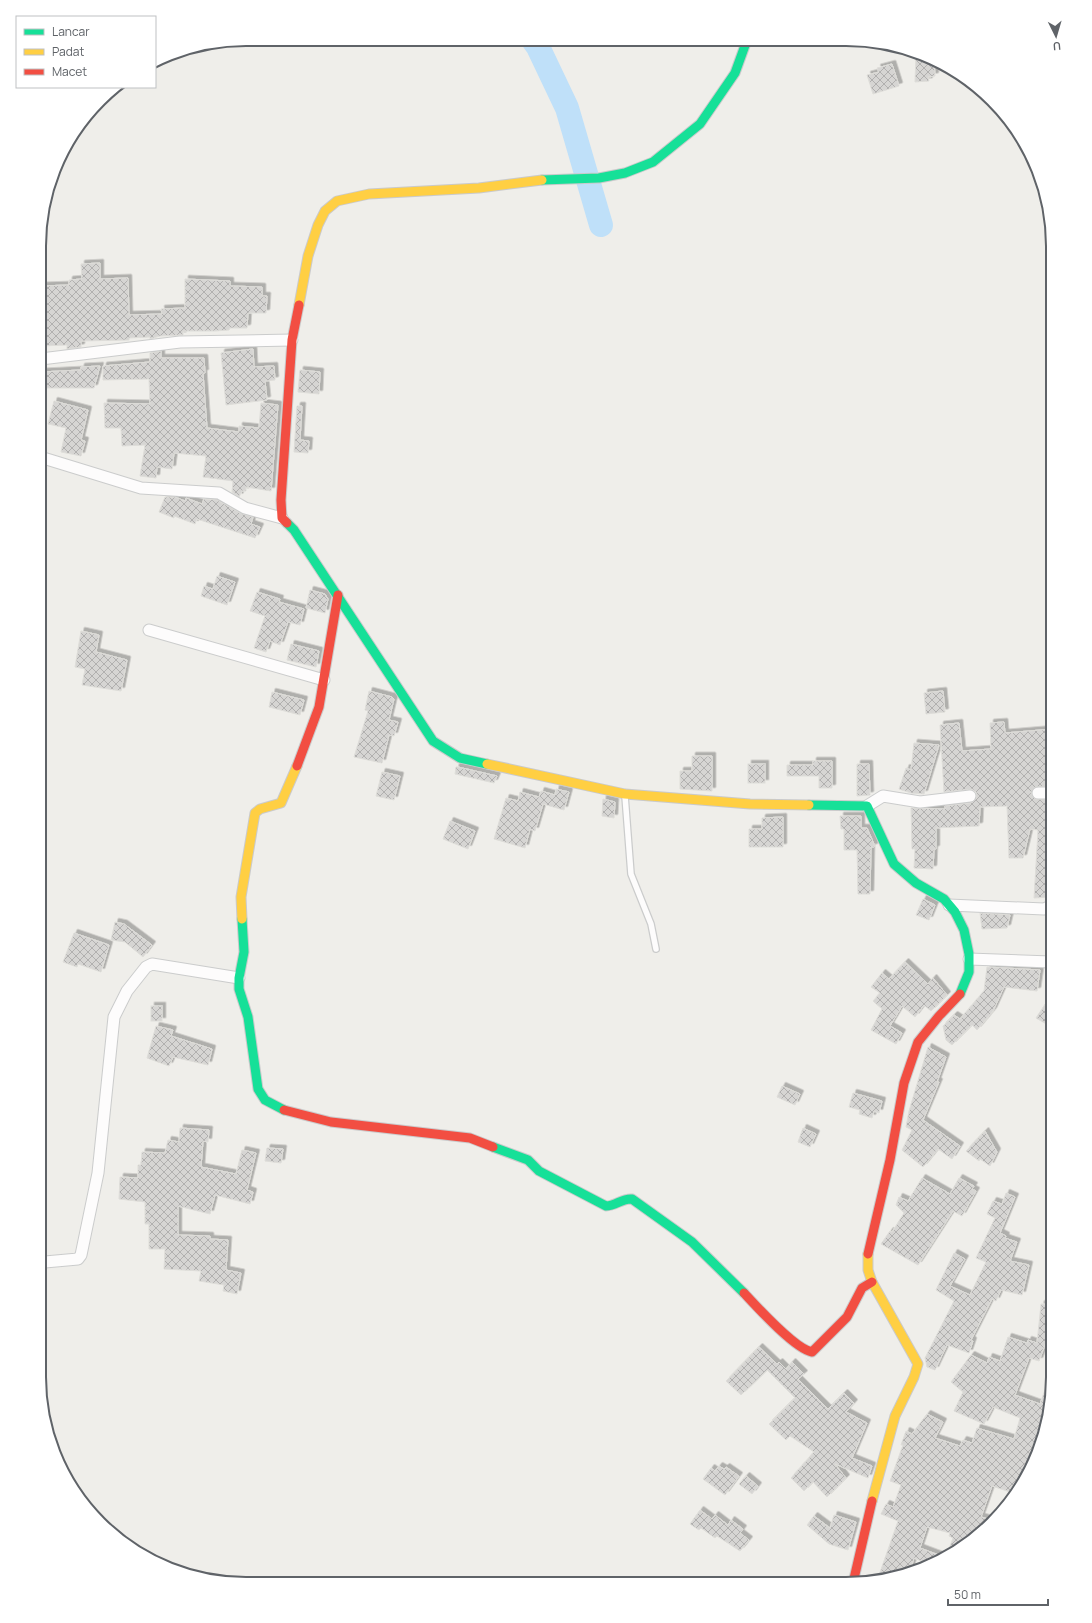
<svg xmlns="http://www.w3.org/2000/svg" width="1092" height="1623" font-family="Manrope,sans-serif">
  <style>
    .lines { fill: none; stroke-linecap: round; stroke-linejoin: round }
    .river { stroke: #bfe0f9; stroke-width: 24 }
    .building { fill: url(#building-cross-hatch); stroke: #deddd9; filter: url(#shadow) }
    .lane-casing { stroke: #cbcccc; stroke-width: 8 }
    .street-casing { stroke: #cbcccc; stroke-width: 13 }
    .fast-casing { stroke: #cacacb; stroke-width: 11 }
    .slow-casing { stroke: #cacacb; stroke-width: 11 }
    .jam-casing { stroke: #cacacb; stroke-width: 11 }
    .lane { stroke: #fdfcfc; stroke-width: 5.5 }
    .street { stroke: #fdfcfc; stroke-width: 11 }
    .fast { stroke: #16e098; stroke-width: 9 }
    .slow { stroke: #ffcf43; stroke-width: 9 }
    .jam { stroke: #f24e42; stroke-width: 9 }
    .rim { fill: none; stroke: #5f6368; stroke-width: 2 }
  </style>
  <defs>
    <pattern id="building-cross-hatch" width="8" height="8" patternUnits="userSpaceOnUse"><rect width="8" height="8" fill="#d6d5d3"/><path d="M0 0l8 8M0 8l8-8" fill="none" stroke="#b1b0af"/></pattern>
    <filter id="shadow"><feDropShadow dx="3.5" dy="-3.5" stdDeviation="0" flood-color="#0004"/></filter>
  </defs>
  <rect width="100%" height="100%" fill="#efeeea"/>
  <g class="lines">
    <path class="river" d="M 533,40 L 538,47 L 567,108 L 601,225"/>
  </g>
  <g class="building">
    <path d="M 916,52 L 934,60 L 935,76 L 928,77 L 929,81 L 915,82 Z"/>
    <path d="M 892,64 L 899,86 L 873,94 L 867,75 L 879,72 L 877,68 Z"/>
    <path d="M 100,263 L 100,279 L 128,278 L 129,315 L 162,314 L 161,309 L 185,308 L 185,279 L 230,281 L 230,286 L 262,287 L 262,296 L 267,296 L 266,313 L 248,313 L 247,328 L 230,328 L 229,330 L 215,331 L 183,331 L 183,335 L 160,336 L 150,339 L 150,337 L 129,338 L 129,340 L 81,341 L 81,347 L 67,349 L 67,345 L 41,346 L 41,331 L 42,331 L 41,286 L 69,285 L 69,280 L 82,279 L 81,264 Z"/>
    <path d="M 253,349 L 254,367 L 274,366 L 275,380 L 265,381 L 267,400 L 226,405 L 221,353 Z"/>
    <path d="M 161,351 L 161,358 L 204,358 L 205,373 L 203,373 L 207,428 L 239,432 L 239,426 L 259,428 L 261,403 L 278,405 L 271,491 L 246,487 L 246,491 L 242,491 L 239,497 L 232,492 L 233,481 L 203,477 L 206,456 L 174,453 L 172,469 L 157,467 L 156,478 L 140,476 L 145,445 L 122,446 L 121,428 L 105,428 L 104,403 L 150,404 L 149,379 L 103,380 L 103,366 L 150,362 L 150,353 Z"/>
    <path d="M 100,366 L 94,388 L 41,388 L 41,372 L 81,370 L 81,367 Z"/>
    <path d="M 300,370 L 320,372 L 319,394 L 298,392 Z"/>
    <path d="M 54,401 L 88,410 L 81,440 L 85,441 L 81,456 L 61,452 L 66,428 L 48,424 Z"/>
    <path d="M 297,406 L 302,406 L 300,440 L 309,441 L 308,453 L 294,452 Z"/>
    <path d="M 165,497 L 175,497 L 185,501 L 186,498 L 202,504 L 204,499 L 217,500 L 242,514 L 253,517 L 251,524 L 260,527 L 255,538 L 197,519 L 195,524 L 174,516 L 174,518 L 159,512 Z"/>
    <path d="M 217,576 L 235,582 L 227,605 L 201,596 L 204,586 L 213,589 Z"/>
    <path d="M 310,590 L 325,594 L 328,599 L 325,613 L 306,608 Z"/>
    <path d="M 257,592 L 280,599 L 279,602 L 304,609 L 300,625 L 288,622 L 280,645 L 270,641 L 266,652 L 254,648 L 265,616 L 250,611 Z"/>
    <path d="M 81,631 L 99,635 L 96,652 L 127,660 L 121,691 L 82,685 L 85,669 L 75,667 Z"/>
    <path d="M 291,644 L 319,651 L 316,667 L 287,660 Z"/>
    <path d="M 369,691 L 392,697 L 394,699 L 389,720 L 398,722 L 394,736 L 389,735 L 382,763 L 354,757 L 368,711 L 365,710 Z"/>
    <path d="M 943,691 L 945,712 L 926,714 L 924,693 Z"/>
    <path d="M 272,692 L 304,700 L 300,715 L 269,707 Z"/>
    <path d="M 1004,722 L 1005,733 L 1053,729 L 1053,786 L 1035,787 L 1031,793 L 1035,799 L 1053,800 L 1053,897 L 1034,898 L 1038,830 L 1030,829 L 1023,858 L 1009,858 L 1007,806 L 980,807 L 979,826 L 936,828 L 936,849 L 934,849 L 933,869 L 914,868 L 915,849 L 912,849 L 911,808 L 945,809 L 945,806 L 971,803 L 977,798 L 976,792 L 972,789 L 944,792 L 940,725 L 959,723 L 962,751 L 991,749 L 990,723 Z"/>
    <path d="M 914,743 L 939,745 L 924,794 L 911,793 L 899,789 L 906,768 L 911,770 Z"/>
    <path d="M 692,756 L 712,756 L 712,791 L 680,789 L 680,771 L 692,771 Z"/>
    <path d="M 813,761 L 832,761 L 832,788 L 819,788 L 819,776 L 787,776 L 787,765 L 813,765 Z"/>
    <rect x="748" y="764" width="17" height="19"/>
    <path d="M 857,764 L 869,764 L 870,795 L 857,796 Z"/>
    <path d="M 456,767 L 458,767 L 497,776 L 494,783 L 455,774 Z"/>
    <path d="M 382,772 L 400,776 L 394,800 L 376,796 Z"/>
    <path d="M 556,789 L 569,792 L 564,810 L 543,804 L 535,831 L 530,829 L 525,848 L 494,839 L 506,798 L 518,801 L 520,792 L 539,797 L 541,791 L 555,795 Z"/>
    <path d="M 603,799 L 615,802 L 614,818 L 602,816 Z"/>
    <path d="M 840,816 L 861,816 L 861,828 L 867,828 L 874,844 L 874,847 L 871,847 L 870,894 L 858,894 L 857,850 L 844,850 L 844,829 L 841,829 Z"/>
    <path d="M 783,817 L 783,847 L 749,847 L 749,829 L 762,829 L 762,818 Z"/>
    <path d="M 450,821 L 475,831 L 468,849 L 443,839 Z"/>
    <path d="M 923,899 L 935,905 L 929,920 L 916,915 Z"/>
    <path d="M 980,913 L 1010,915 L 1007,928 L 982,929 Z"/>
    <path d="M 115,922 L 124,924 L 152,945 L 143,957 L 125,942 L 111,940 Z"/>
    <path d="M 74,933 L 109,945 L 101,972 L 78,964 L 77,967 L 63,962 Z"/>
    <path d="M 905,962 L 928,984 L 933,978 L 947,995 L 931,1011 L 924,1005 L 915,1017 L 902,1006 L 890,1026 L 902,1033 L 896,1044 L 871,1030 L 882,1009 L 873,1001 L 880,993 L 871,987 L 882,973 L 889,979 Z"/>
    <path d="M 987,967 L 1040,970 L 1037,991 L 1004,987 L 993,1011 L 977,1030 L 972,1025 L 952,1045 L 946,1040 L 943,1026 L 954,1015 L 960,1019 L 984,991 Z"/>
    <path d="M 1053,992 L 1053,1017 L 1048,1025 L 1036,1018 Z"/>
    <rect x="151" y="1006" width="11" height="15"/>
    <path d="M 156,1026 L 173,1030 L 171,1036 L 212,1049 L 208,1065 L 173,1057 L 169,1066 L 147,1058 Z"/>
    <path d="M 928,1047 L 946,1057 L 937,1082 L 939,1082 L 923,1120 L 960,1146 L 952,1159 L 938,1149 L 923,1167 L 902,1150 L 912,1130 L 906,1127 L 909,1111 Z"/>
    <path d="M 782,1086 L 800,1094 L 795,1105 L 777,1097 Z"/>
    <path d="M 853,1093 L 882,1101 L 879,1113 L 874,1111 L 872,1118 L 859,1114 L 860,1110 L 849,1107 Z"/>
    <path d="M 180,1128 L 209,1130 L 208,1142 L 203,1141 L 201,1167 L 236,1174 L 242,1150 L 256,1153 L 247,1190 L 253,1192 L 250,1204 L 215,1195 L 210,1214 L 178,1206 L 178,1235 L 210,1236 L 210,1239 L 228,1240 L 226,1270 L 241,1273 L 237,1294 L 223,1291 L 224,1285 L 199,1281 L 201,1271 L 164,1269 L 165,1249 L 149,1249 L 149,1224 L 145,1224 L 145,1202 L 119,1199 L 120,1177 L 138,1178 L 138,1165 L 141,1165 L 142,1152 L 165,1153 L 168,1140 L 179,1142 Z"/>
    <path d="M 803,1128 L 816,1134 L 810,1147 L 798,1142 Z"/>
    <path d="M 985,1131 L 997,1152 L 990,1166 L 980,1159 L 979,1161 L 966,1151 Z"/>
    <path d="M 267,1148 L 283,1149 L 281,1163 L 265,1161 Z"/>
    <path d="M 922,1178 L 950,1194 L 959,1178 L 974,1186 L 972,1189 L 976,1191 L 962,1216 L 953,1211 L 918,1265 L 881,1244 L 890,1231 L 892,1232 L 904,1213 L 896,1205 L 899,1197 L 908,1201 Z"/>
    <path d="M 1006,1193 L 1015,1197 L 1000,1233 L 1006,1236 L 1005,1238 L 1017,1242 L 1010,1261 L 1029,1265 L 1022,1295 L 1001,1290 L 996,1301 L 992,1299 L 971,1340 L 973,1341 L 969,1353 L 947,1345 L 935,1370 L 927,1367 L 925,1358 L 954,1301 L 936,1290 L 954,1253 L 965,1259 L 950,1286 L 970,1295 L 986,1262 L 976,1258 L 995,1218 L 987,1214 L 993,1201 L 1002,1204 Z"/>
    <path d="M 1041,1304 L 1053,1305 L 1052,1334 L 1049,1334 L 1039,1361 L 1029,1358 L 1015,1395 L 1040,1404 L 1048,1381 L 1053,1382 L 1053,1391 L 1042,1444 L 1033,1462 L 1026,1461 L 1017,1490 L 1011,1488 L 1010,1492 L 992,1486 L 981,1517 L 992,1520 L 972,1541 L 946,1557 L 953,1538 L 949,1536 L 950,1533 L 927,1527 L 920,1548 L 944,1557 L 931,1565 L 914,1558 L 910,1571 L 878,1578 L 898,1521 L 881,1514 L 886,1504 L 893,1507 L 901,1485 L 890,1481 L 903,1445 L 901,1445 L 906,1431 L 912,1434 L 927,1414 L 943,1422 L 935,1438 L 960,1446 L 963,1440 L 972,1443 L 977,1428 L 1014,1439 L 1020,1418 L 993,1407 L 984,1424 L 954,1411 L 963,1392 L 951,1382 L 971,1355 L 987,1363 L 989,1357 L 1000,1361 L 1008,1337 L 1027,1343 L 1028,1340 L 1037,1343 Z"/>
    <path d="M 759,1347 L 777,1364 L 779,1362 L 786,1369 L 792,1362 L 804,1374 L 798,1379 L 828,1409 L 844,1393 L 854,1403 L 846,1412 L 867,1423 L 852,1458 L 872,1466 L 868,1478 L 835,1464 L 846,1478 L 827,1497 L 813,1482 L 804,1491 L 791,1478 L 814,1452 L 790,1436 L 786,1440 L 769,1424 L 795,1398 L 767,1370 L 741,1395 L 726,1381 Z"/>
    <path d="M 719,1466 L 724,1469 L 726,1467 L 739,1476 L 725,1495 L 703,1479 L 711,1468 L 715,1471 Z"/>
    <path d="M 746,1476 L 758,1486 L 752,1494 L 739,1484 Z"/>
    <path d="M 700,1510 L 712,1519 L 715,1515 L 728,1525 L 731,1520 L 743,1529 L 740,1533 L 749,1540 L 740,1551 L 717,1536 L 715,1538 L 701,1528 L 699,1530 L 690,1524 Z"/>
    <path d="M 834,1515 L 856,1522 L 848,1550 L 829,1544 L 807,1525 L 814,1516 L 830,1528 Z"/>
  </g>
  <g class="lines">
    <defs>
      <path id="lane" d="M 625,796 L 631,874 L 651,924 L 656,949"/>
      <g id="street">
        <path d="M 41,359 L 180,342 L 292,340"/>
        <path d="M 40,457 L 141,488 L 219,493 L 245,508 L 282,518"/>
        <path d="M 149,630 L 324,680"/>
        <path d="M 1038,793 L 1053,793"/>
        <path d="M 867,806 L 883,796 L 920,802 L 970,796"/>
        <path d="M 949,905 L 1044,909 L 1053,905"/>
        <path d="M 969,959 L 1051,962"/>
        <path d="M 39,1266 L 45,1262 L 78,1259 L 81,1255 L 98,1173 L 114,1017 L 127,991 L 146,967 L 152,964 L 239,978"/>
      </g>
      <g id="fast">
        <path d="M 542,180 L 599,178 L 625,173 L 653,162 L 700,124 L 735,73 L 747,40"/>
        <path d="M 287,523 L 294,530 L 433,741 L 460,758 L 487,764"/>
        <path d="M 809,805 L 867,806 L 894,864 L 916,883 L 944,899 L 955,912 L 964,930 L 969,954 L 969,972 L 960,994"/>
        <path d="M 242,919 L 244,952 L 239,978 L 239,989 L 248,1017 L 258,1089 L 265,1100 L 284,1110"/>
        <path d="M 493,1147 L 528,1160 L 539,1171 L 606,1206 C 616,1206 622,1198 632,1199 L 692,1242 L 744,1293"/>
      </g>
      <g id="slow">
        <path d="M 299,305 L 308,256 L 318,225 L 325,211 L 337,201 L 369,194 L 479,188 L 542,180"/>
        <path d="M 487,764 L 625,794 L 750,804 L 809,805"/>
        <path d="M 242,919 L 241,897 L 255,813 L 260,809 L 281,803 L 297,766"/>
        <path d="M 868,1254 L 868,1270 L 872,1282 L 918,1364 L 914,1377 L 895,1416 L 872,1501"/>
      </g>
      <g id="jam">
        <path d="M 287,523 L 282,518 L 281,500 L 292,340 L 299,305"/>
        <path d="M 297,766 L 319,707 L 338,595"/>
        <path d="M 284,1110 L 331,1122 L 470,1138 L 493,1147"/>
        <path d="M 868,1254 L 890,1160 L 904,1083 L 918,1042 L 939,1016 L 960,994"/>
        <path d="M 744,1293 C 757,1307 795,1349 812,1352 L 847,1317 L 862,1288 L 872,1282"/>
        <path d="M 853,1583 L 872,1501"/>
      </g>
    </defs>
    <use href="#lane" class="lane-casing"/>
    <use href="#street" class="street-casing"/>
    <use href="#fast" class="fast-casing"/>
    <use href="#slow" class="slow-casing"/>
    <use href="#jam" class="jam-casing"/>
    <use href="#lane" class="lane"/>
    <use href="#street" class="street"/>
    <use href="#fast" class="fast"/>
    <use href="#slow" class="slow"/>
    <use href="#jam" class="jam"/>
  </g>
  <path d="M0 0H1092V1623H0ZM246 46H846A200 200 0 0 1 1046 246V1377A200 200 0 0 1 846 1577H246A200 200 0 0 1 46 1377V246A200 200 0 0 1 246 46Z" fill="#fff" fill-rule="evenodd"/>
  <path class="rim" d="M246 46H846A200 200 0 0 1 1046 246V1377A200 200 0 0 1 846 1577H246A200 200 0 0 1 46 1377V246A200 200 0 0 1 246 46Z"/>
  <rect x="16" y="16" width="140" height="72" fill="#ffffff" stroke="#bfc1c3"/>
  <rect x="24" y="29" width="20" height="6" fill="#16e098" stroke="#bfc1c3"/>
  <text x="52" y="36" font-size="12" fill="#5f6368">Lancar</text>
  <rect x="24" y="49" width="20" height="6" fill="#ffcf43" stroke="#bfc1c3"/>
  <text x="52" y="56" font-size="12" fill="#5f6368">Padat</text>
  <rect x="24" y="69" width="20" height="6" fill="#f24e42" stroke="#bfc1c3"/>
  <text x="52" y="76" font-size="12" fill="#5f6368">Macet</text>
  <g transform="translate(1056 36) rotate(175)" stroke="#ffffff" stroke-width="3" paint-order="stroke">
  <path d="M0-3L7 15L0 10L-7 15Z" fill="#5f6368"/>
  <text y="-6" font-size="11" font-weight="bold" text-anchor="middle" fill="#5f6368">U</text>
  </g>
  <path d="M948 1599v6h100v-6" fill="none" stroke="#5f6368" stroke-width="2"/>
  <text x="954" y="1599" font-size="12" fill="#5f6368" stroke="#ffffff" stroke-width="3" paint-order="stroke">50 m</text>
</svg>
